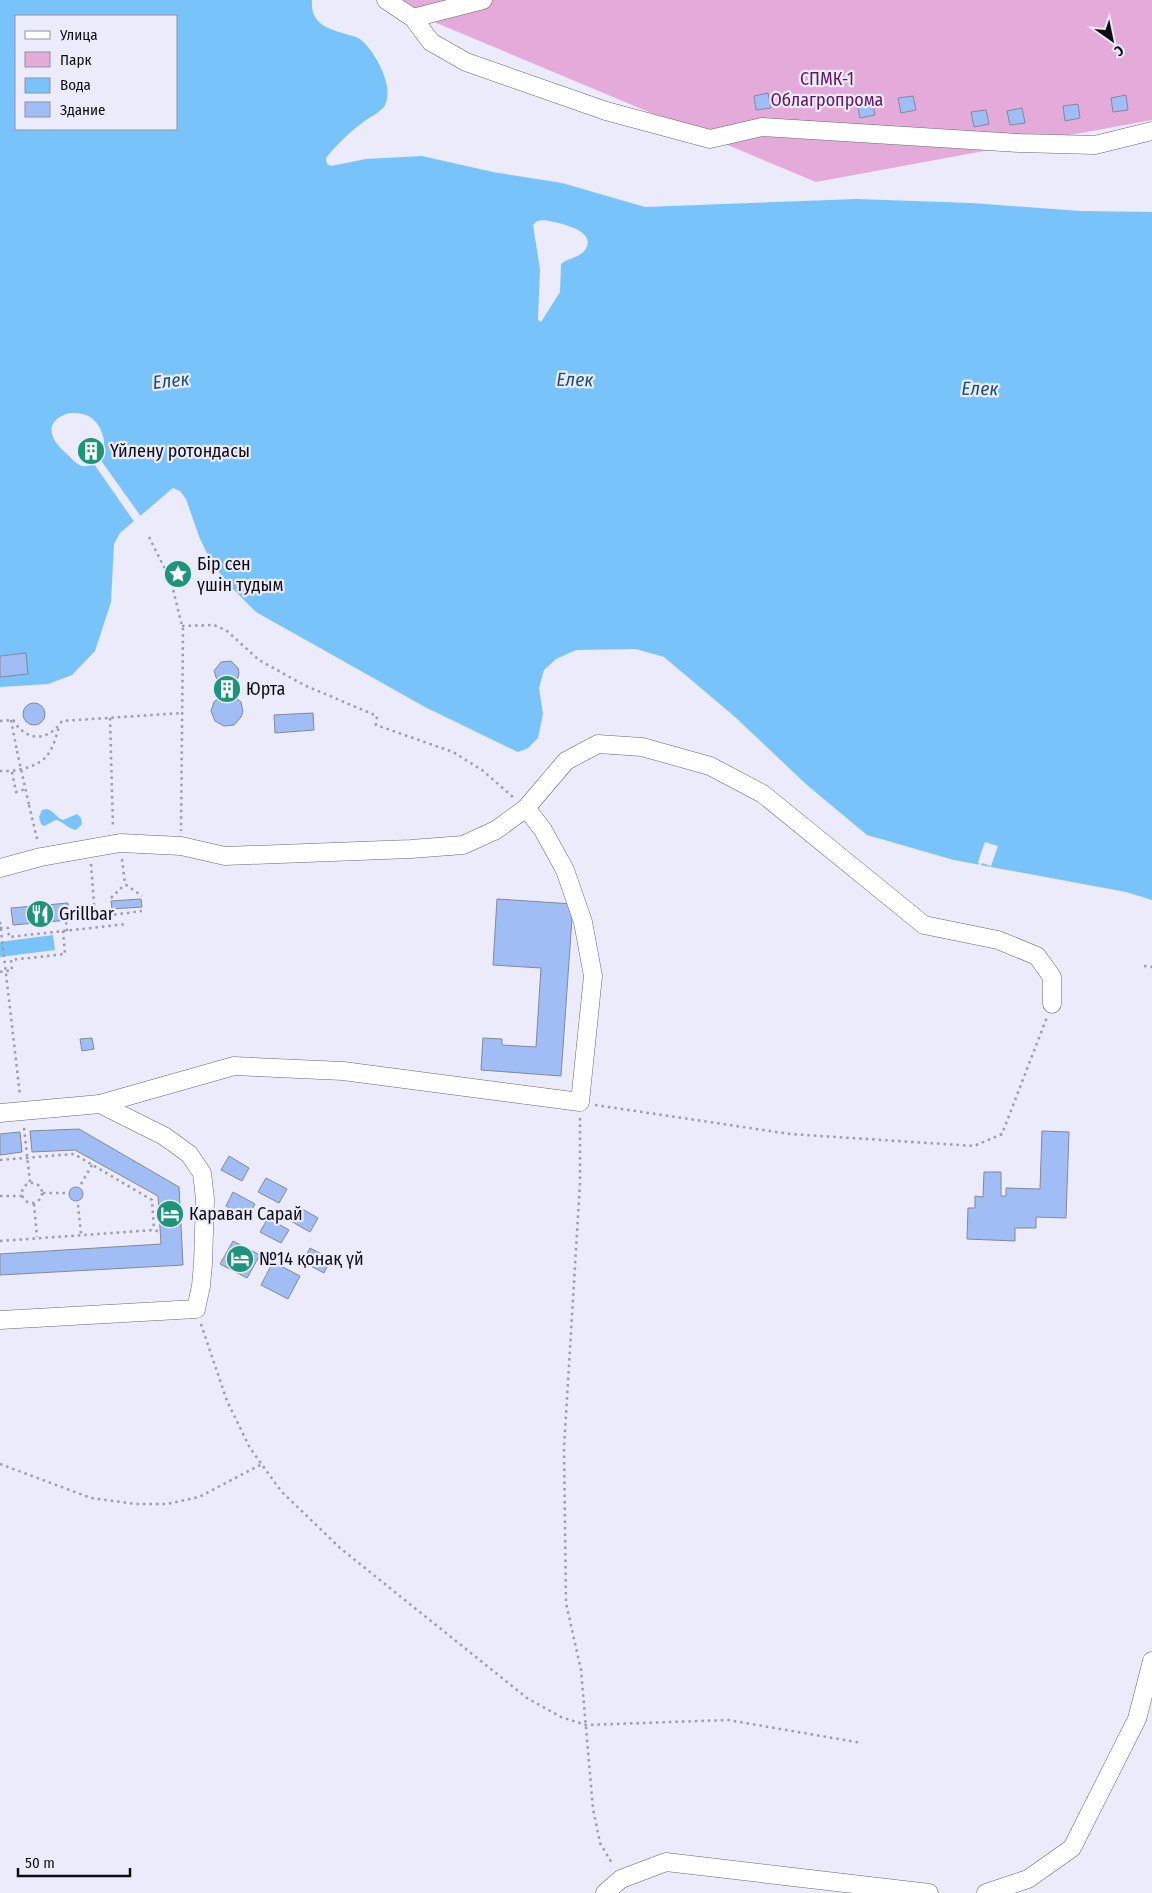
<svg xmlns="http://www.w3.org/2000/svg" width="1152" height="1893" font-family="'Fira Sans Condensed',sans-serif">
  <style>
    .green { fill: #e4abda }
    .water { fill: #78c4fa; fill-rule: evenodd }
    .pier { fill: #ecebfc }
    .building { fill: #a1bdf6; stroke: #828996 }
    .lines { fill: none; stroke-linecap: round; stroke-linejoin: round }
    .minor-casing { stroke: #676775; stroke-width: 19 }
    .path { stroke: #9d9ca9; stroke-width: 2.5; stroke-dasharray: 2.5 4; stroke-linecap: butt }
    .minor { stroke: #fff; stroke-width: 18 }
    .path-bridge { stroke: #9d9ca9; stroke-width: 2.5; stroke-dasharray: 2.5 4; stroke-linecap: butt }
    .labels { text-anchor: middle; stroke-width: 4.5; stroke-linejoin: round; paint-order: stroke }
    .park-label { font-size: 18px; fill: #65165d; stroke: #ecebfc }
    .poi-label { font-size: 18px; fill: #0d0c11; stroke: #ecebfc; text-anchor: start }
    .water-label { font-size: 19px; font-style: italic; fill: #175074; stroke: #ecebfc }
  </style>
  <rect width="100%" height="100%" fill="#ecebfc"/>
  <path class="green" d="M 399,0 L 1152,0 L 1152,120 L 816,182 L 415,14 Z"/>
  <g class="water">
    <path d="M 0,0 L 312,0 C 310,25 329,29 349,35 C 353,36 357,37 360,39 C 375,51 396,88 384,107 C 379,113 368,118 362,123 C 349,133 337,144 326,158 L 327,164 L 331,166 L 366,159 L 422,156 L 493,172 L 562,183 L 645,207 L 856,199 L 971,203 L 1080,211 L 1152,212 L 1152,900 L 1126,892 L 954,860 L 867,835 L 807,785 L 734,716 L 664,657 L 636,649 L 576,650 L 556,659 L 544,670 L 539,688 L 543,714 L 538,738 L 528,748 L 518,752 L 425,707 L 256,612 L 226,582 L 211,561 L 200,539 L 186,499 L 180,491 L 173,488 L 120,533 L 114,544 L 111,602 L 95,651 L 72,675 L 48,684 L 0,687 ZM 16,16 L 176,16 L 176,129 L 16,129 ZM 543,220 C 555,222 599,229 585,250 C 579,258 568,258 561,264 L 560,292 L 541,322 L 538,320 L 540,269 L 533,225 L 537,221 ZM 69,413 C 77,413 87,413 94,420 C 105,431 110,454 94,463 C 92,465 87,467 83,466 C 77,465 72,459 68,455 C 51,441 41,422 69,413 Z"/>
    <path d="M 46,809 C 54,810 55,817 63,820 L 77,814 L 81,818 L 82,824 L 76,830 C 68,829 64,822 56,820 L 44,826 L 41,824 L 39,817 L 42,810 Z"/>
    <path d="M 53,935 L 55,950 L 0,957 L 0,942 Z"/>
  </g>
  <g class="pier">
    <path d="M 100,459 L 142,518 L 135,523 L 94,464 Z"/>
    <path d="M 985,842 L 998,846 L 991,866 L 982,863 L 980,866 L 978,866 L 979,863 L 978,862 Z"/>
  </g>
  <g class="building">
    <path d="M 768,93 L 771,108 L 756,110 L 754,96 Z"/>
    <path d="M 1126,95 L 1128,110 L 1113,112 L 1111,98 Z"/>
    <path d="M 913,96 L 916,110 L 901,113 L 898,98 Z"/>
    <path d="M 872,101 L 875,115 L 860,118 L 857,103 Z"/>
    <path d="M 1078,104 L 1080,118 L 1065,121 L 1063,106 Z"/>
    <path d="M 1022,108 L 1025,123 L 1010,125 L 1007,111 Z"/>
    <path d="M 986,110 L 989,124 L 974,127 L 971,112 Z"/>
    <path d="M 94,438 L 104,454 L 88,464 L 78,448 Z"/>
    <path d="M 26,653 L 28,674 L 0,677 L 0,656 Z"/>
    <path d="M 231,661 L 238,668 L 239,673 L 238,678 L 232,682 L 233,696 L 241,702 L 243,712 L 241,717 L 234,725 L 224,726 L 215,721 L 211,711 L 214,702 L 222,695 L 222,682 L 217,680 L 214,671 L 221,662 Z"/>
    <circle cx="34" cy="714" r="11"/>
    <path d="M 313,713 L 314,730 L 275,733 L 274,715 Z"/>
    <path d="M 141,899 L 142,907 L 112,909 L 111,901 Z"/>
    <path d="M 497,899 L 573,904 L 561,1076 L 481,1070 L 483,1038 L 502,1039 L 502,1045 L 536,1047 L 541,968 L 493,965 Z"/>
    <path d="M 68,903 L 69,920 L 13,925 L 11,908 Z"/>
    <path d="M 92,1038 L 94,1049 L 82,1051 L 80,1039 Z"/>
    <path d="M 79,1129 L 179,1187 L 183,1265 L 0,1275 L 0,1254 L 161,1244 L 158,1196 L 75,1150 L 32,1152 L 30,1131 Z"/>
    <path d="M 1042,1131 L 1069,1132 L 1066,1218 L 1036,1217 L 1036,1228 L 1015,1228 L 1015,1241 L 967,1239 L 968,1208 L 975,1208 L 975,1196 L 983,1197 L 984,1172 L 1001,1172 L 1001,1196 L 1006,1196 L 1006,1188 L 1040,1189 Z"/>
    <path d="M 20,1132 L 22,1152 L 0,1155 L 0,1134 Z"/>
    <path d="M 229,1156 L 249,1168 L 242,1181 L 221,1170 Z"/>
    <path d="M 266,1178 L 287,1189 L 279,1203 L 258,1192 Z"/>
    <circle cx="76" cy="1194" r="7"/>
    <path d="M 233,1192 L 255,1204 L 247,1218 L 226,1206 Z"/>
    <path d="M 297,1206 L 318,1218 L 310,1232 L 289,1220 Z"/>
    <path d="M 268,1218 L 289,1230 L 281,1243 L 260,1232 Z"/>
    <path d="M 233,1241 L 260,1255 L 247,1278 L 220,1264 Z"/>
    <path d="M 310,1248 L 331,1259 L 324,1273 L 303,1262 Z"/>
    <path d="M 273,1262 L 300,1276 L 288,1299 L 261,1285 Z"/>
  </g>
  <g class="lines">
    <defs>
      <g id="minor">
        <path d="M 386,0 L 413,18 L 431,42 L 466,62 L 606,111 L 710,139 L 762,127 L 1019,143 L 1095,145 L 1152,131"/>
        <path d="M 413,18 L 483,0"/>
        <path d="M 0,868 L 41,857 L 120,843 L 181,846 L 225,856 L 411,849 L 463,845 L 496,830 L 526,808 L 566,761 L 598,744 L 642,747 L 710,766 L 763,794 L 924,925 L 998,940 L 1037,956 L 1052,977 L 1052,1004"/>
        <path d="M 100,1104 L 234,1066 L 343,1071 L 580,1102 L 593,976 L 583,922 L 565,870 L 543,830 L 526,808"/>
        <path d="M 0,1113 L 100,1104 L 164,1136 L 189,1154 L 202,1173 L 205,1199 L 203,1264 L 201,1286 L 196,1309 L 0,1320"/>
        <path d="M 605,1893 L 621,1879 L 666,1862 L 929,1893"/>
        <path d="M 986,1893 L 1028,1879 L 1072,1848 L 1137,1719 L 1152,1661"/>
      </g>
    </defs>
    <use href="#minor" class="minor-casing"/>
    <g class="path">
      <path d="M 149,537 L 171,581 L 183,630 L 181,831"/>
      <path d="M 182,626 L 214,625 L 227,631 L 259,660 L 304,685 L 377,716 L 376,725 L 453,752 L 482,770 L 513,797"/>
      <path d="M 110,718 L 113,828"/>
      <path d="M 11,720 L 17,751"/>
      <path d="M 0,721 L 13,720 C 26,741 47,743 62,721 L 182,713"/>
      <path d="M 0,771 C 14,772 35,768 46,757 C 53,749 56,737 59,727"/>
      <path d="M 12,772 L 16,792 L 26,789"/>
      <path d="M 29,805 L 38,843"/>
      <path d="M 122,859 L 125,884 L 142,896"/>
      <path d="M 91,864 L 95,917"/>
      <path d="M 111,898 L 125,884"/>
      <path d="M 0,922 L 20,1095"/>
      <path d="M 0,928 L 8,928 L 9,937 L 127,924"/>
      <path d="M 67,931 L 66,921 L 142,911"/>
      <path d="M 1144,966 L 1152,967"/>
      <path d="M 0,972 L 12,970 L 11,960 L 65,954 L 63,931"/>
      <path d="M 595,1105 L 790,1134 L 974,1146 L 1002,1134 L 1047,1017"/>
      <path d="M 580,1118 L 580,1183 L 564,1448 L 566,1603 L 581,1670 L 593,1809 L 600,1843 L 613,1865"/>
      <path d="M 24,1128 L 30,1182"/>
      <path d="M 0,1160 L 74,1154 L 152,1200 L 154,1230"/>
      <circle cx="32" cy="1193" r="10"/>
      <path d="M 81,1184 L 92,1165"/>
      <path d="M 43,1193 L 66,1193"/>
      <path d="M 0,1196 L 22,1196"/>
      <path d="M 34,1204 L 37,1237"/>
      <path d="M 78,1205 L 81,1234"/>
      <path d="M 0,1241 L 154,1230 L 160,1232"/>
      <path d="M 201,1324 L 227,1401 L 250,1448 L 281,1491 L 340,1548 L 527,1698 L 561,1717 L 586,1725 L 728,1720 L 862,1743"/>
      <path d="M 0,1464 L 91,1498 L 136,1504 L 167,1504 L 199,1497 L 262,1464"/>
    </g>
    <use href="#minor" class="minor"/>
    <path class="path-bridge" d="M 17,751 L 29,805"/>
  </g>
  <defs>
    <symbol id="building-disc" viewBox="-11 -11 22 22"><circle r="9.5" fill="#1e9579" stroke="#ecebfc"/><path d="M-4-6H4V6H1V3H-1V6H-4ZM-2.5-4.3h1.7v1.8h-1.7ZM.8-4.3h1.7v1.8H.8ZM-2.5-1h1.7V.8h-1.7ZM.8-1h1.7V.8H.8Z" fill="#fff"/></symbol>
    <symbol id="sight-disc" viewBox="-11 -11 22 22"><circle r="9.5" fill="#1e9579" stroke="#ecebfc"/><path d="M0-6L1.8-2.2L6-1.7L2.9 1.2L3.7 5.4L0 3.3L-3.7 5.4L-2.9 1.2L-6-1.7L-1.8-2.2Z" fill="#fff"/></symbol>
    <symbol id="restaurant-disc" viewBox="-11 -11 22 22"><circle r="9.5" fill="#1e9579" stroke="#ecebfc"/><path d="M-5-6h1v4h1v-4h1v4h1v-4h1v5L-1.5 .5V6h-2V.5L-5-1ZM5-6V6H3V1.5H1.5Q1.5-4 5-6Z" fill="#fff"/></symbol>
    <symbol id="hotel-disc" viewBox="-11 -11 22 22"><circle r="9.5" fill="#1e9579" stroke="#ecebfc"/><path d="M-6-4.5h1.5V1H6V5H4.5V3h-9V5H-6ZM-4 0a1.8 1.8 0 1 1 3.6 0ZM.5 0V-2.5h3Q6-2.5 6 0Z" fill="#fff"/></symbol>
  </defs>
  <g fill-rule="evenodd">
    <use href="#building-disc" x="75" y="435" width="32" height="32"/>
    <use href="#sight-disc" x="162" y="558" width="32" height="32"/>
    <use href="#building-disc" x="211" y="673" width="32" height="32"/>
    <use href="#restaurant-disc" x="24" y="898" width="32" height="32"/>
    <use href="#hotel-disc" x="154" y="1198" width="32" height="32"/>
    <use href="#hotel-disc" x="224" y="1243" width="32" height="32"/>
  </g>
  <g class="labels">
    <g class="park-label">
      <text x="827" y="85">СПМК-1<tspan x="827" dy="21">Облагропрома</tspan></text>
    </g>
    <g class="poi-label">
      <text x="110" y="457">Үйлену ротондaсы</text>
      <text x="197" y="570">Бір сен<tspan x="197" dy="21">үшін тудым</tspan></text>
      <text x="246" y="695">Юрта</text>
      <text x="59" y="920">Grillbar</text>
      <text x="189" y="1220">Караван Сарай</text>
      <text x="259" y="1265">№14 қонақ үй</text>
    </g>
    <g class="water-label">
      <text transform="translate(575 379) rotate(1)" y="7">Елек</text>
      <text transform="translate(171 380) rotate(-6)" y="7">Елек</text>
      <text transform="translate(980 388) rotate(1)" y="7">Елек</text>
    </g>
  </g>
  <rect x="15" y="15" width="162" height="115" fill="#ecebfc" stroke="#93929e"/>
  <rect x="25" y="31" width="25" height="8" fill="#ffffff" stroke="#93929e"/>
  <text x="60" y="40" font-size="15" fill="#0d0c11">Улица</text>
  <rect x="25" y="52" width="25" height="15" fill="#e4abda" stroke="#93929e"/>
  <text x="60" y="65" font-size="15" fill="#0d0c11">Парк</text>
  <rect x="25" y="78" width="25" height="15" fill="#78c4fa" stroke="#93929e"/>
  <text x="60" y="90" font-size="15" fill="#0d0c11">Вода</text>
  <rect x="25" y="102" width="25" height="15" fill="#a1bdf6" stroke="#93929e"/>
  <text x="60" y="115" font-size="15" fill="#0d0c11">Здание</text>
  <g transform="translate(1112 40) rotate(147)" stroke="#ecebfc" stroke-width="4" paint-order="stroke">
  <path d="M0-4L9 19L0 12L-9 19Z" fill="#0d0c11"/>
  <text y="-8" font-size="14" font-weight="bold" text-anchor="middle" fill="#0d0c11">С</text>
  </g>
  <path d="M18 1868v8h112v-8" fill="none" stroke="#0d0c11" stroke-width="2.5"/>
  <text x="25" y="1868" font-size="15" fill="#0d0c11" stroke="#ecebfc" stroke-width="4" paint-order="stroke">50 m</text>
</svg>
